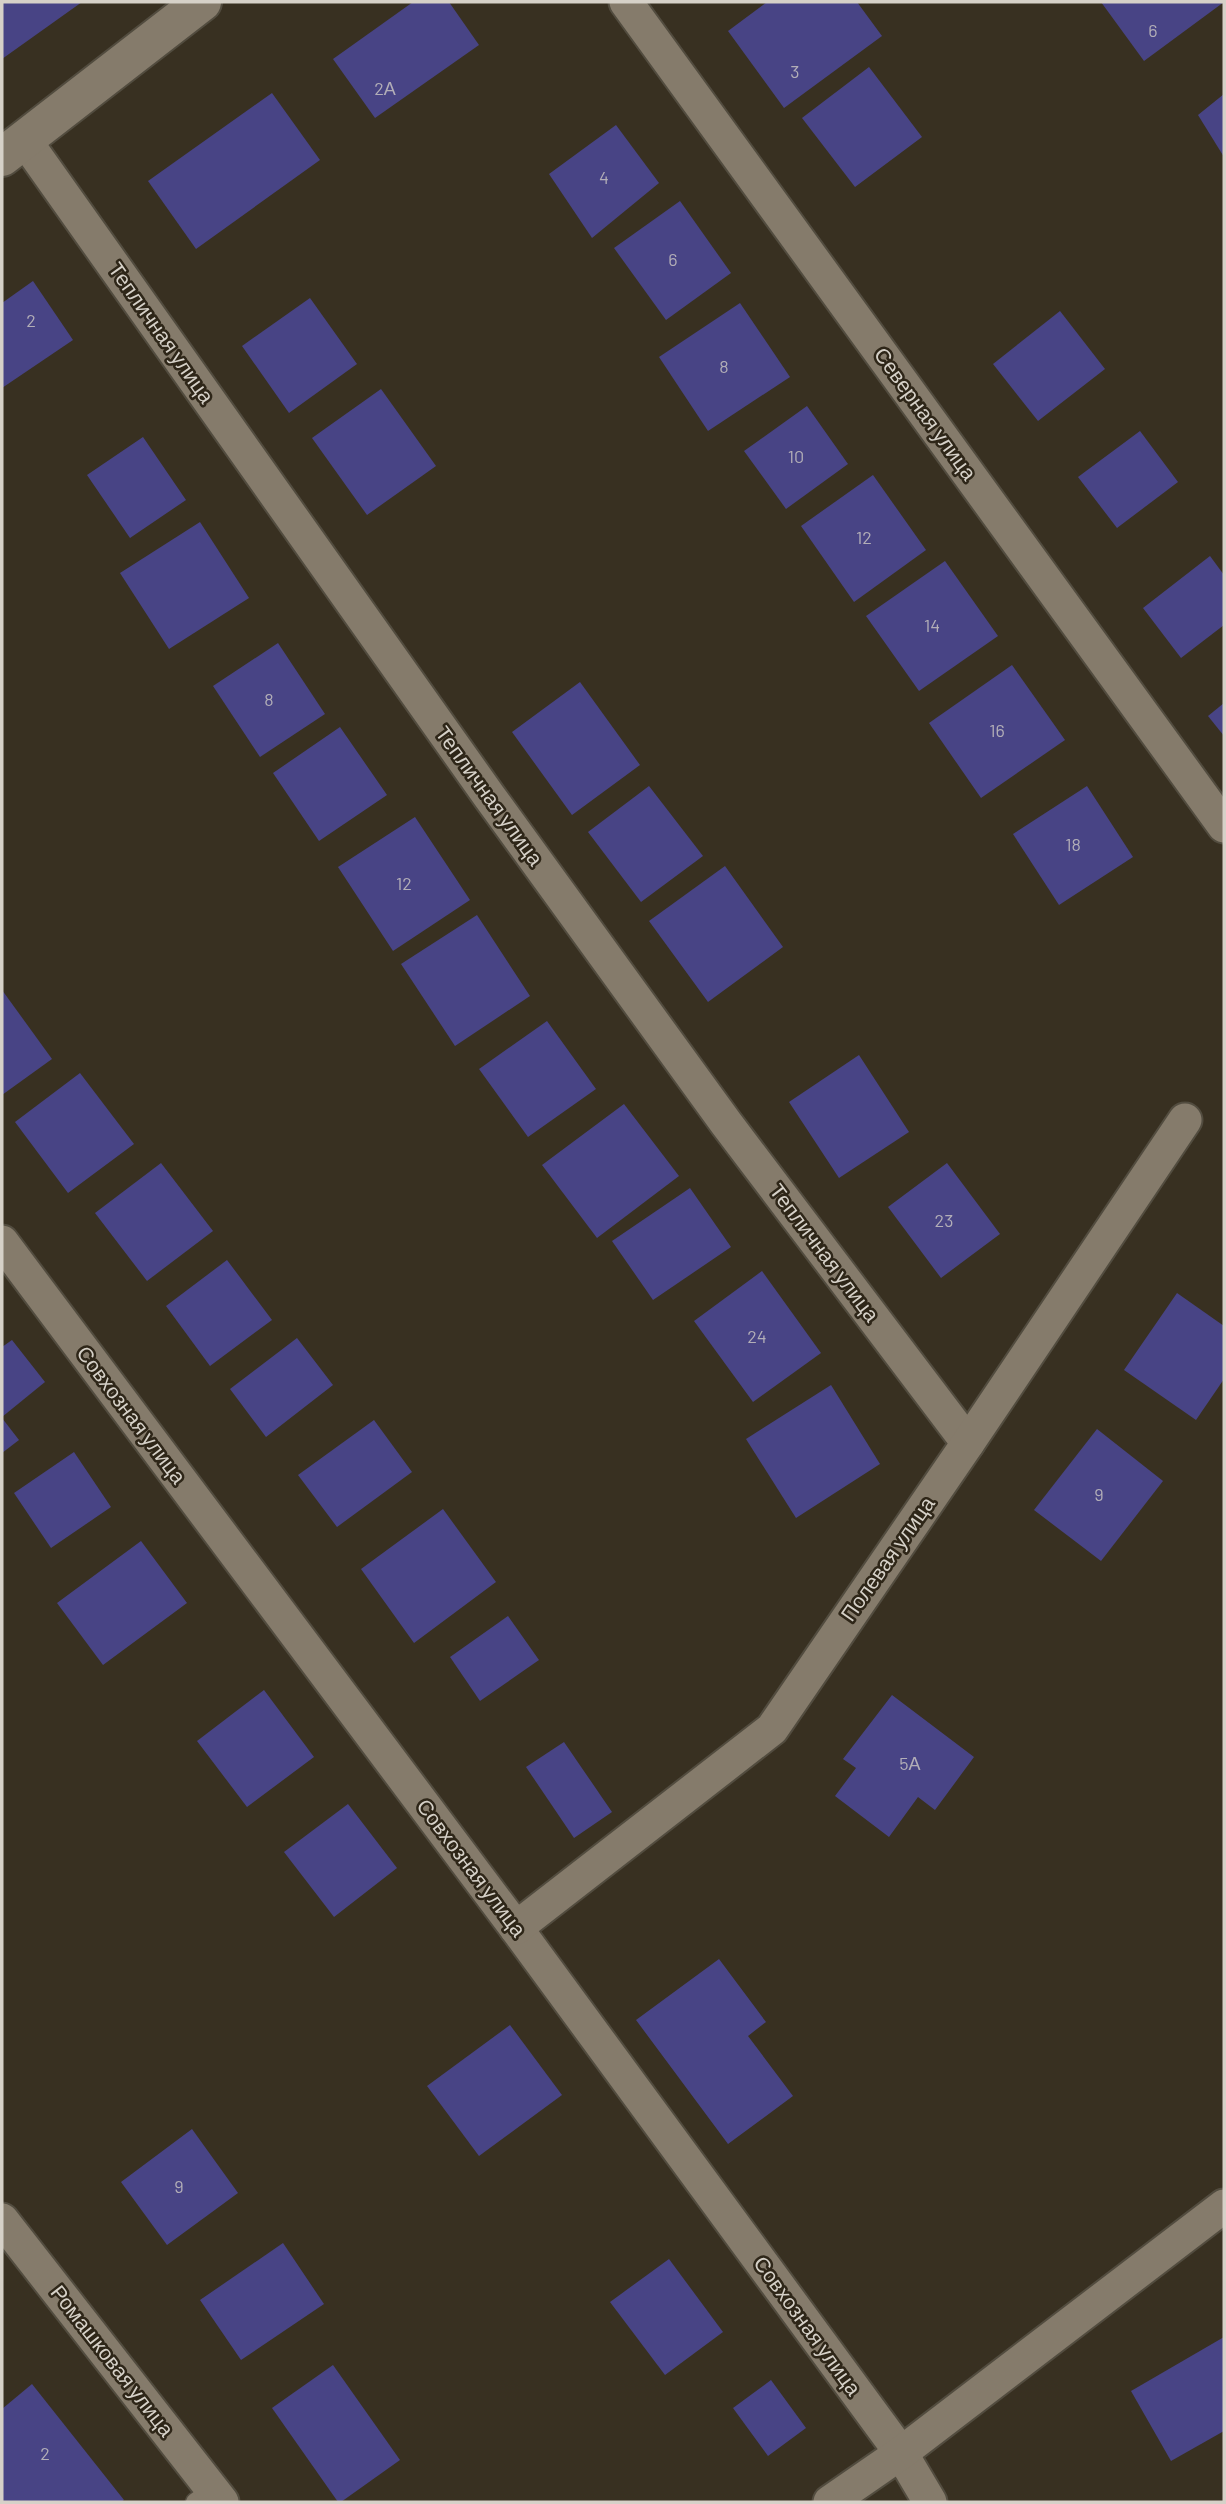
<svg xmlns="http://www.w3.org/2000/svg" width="1226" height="2504" font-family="Barlow,sans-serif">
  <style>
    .building { fill: #484485 }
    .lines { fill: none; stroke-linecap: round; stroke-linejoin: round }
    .lane-casing { stroke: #524c3f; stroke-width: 21 }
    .street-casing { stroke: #524c3f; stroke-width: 37 }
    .secondary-casing { stroke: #524c3f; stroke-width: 42 }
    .lane { stroke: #857b6b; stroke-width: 18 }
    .street { stroke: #857b6b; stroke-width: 33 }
    .secondary { stroke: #857b6b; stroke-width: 38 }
    .labels { text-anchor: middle; stroke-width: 5; stroke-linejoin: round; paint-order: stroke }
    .number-label { font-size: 18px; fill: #b2aeb7 }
    .street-label { font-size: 21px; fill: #d6d1c8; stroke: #2e2618 }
  </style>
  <rect width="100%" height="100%" fill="#383021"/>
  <g class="building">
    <path d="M 2,2 L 82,2 L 2,59 Z"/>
    <path d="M 413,2 L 449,2 L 479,45 L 375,118 L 333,59 Z"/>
    <path d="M 767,2 L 857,2 L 882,36 L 784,108 L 728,31 Z"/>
    <path d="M 1101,2 L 1224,2 L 1144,61 Z"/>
    <path d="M 869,67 L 922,137 L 855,187 L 802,118 Z"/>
    <path d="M 272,93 L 320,160 L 196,249 L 148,181 Z"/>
    <path d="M 1224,94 L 1224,157 L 1198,115 Z"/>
    <path d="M 616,125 L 659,183 L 592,238 L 549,174 Z"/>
    <path d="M 680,201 L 731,273 L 666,320 L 614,248 Z"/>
    <path d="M 33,281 L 73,340 L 2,388 L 2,303 Z"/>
    <path d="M 310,298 L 357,364 L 289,413 L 242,346 Z"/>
    <path d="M 740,303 L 790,377 L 708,431 L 659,357 Z"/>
    <path d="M 1060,311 L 1105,369 L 1038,421 L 993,364 Z"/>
    <path d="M 381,389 L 436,466 L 367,515 L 312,438 Z"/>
    <path d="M 807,406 L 848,464 L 786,509 L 744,451 Z"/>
    <path d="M 1140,431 L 1178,482 L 1117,528 L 1078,477 Z"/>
    <path d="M 143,437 L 186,500 L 130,538 L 87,475 Z"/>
    <path d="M 873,475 L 926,550 L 854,602 L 801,526 Z"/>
    <path d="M 200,522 L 249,598 L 169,649 L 120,573 Z"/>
    <path d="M 1210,556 L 1224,575 L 1224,625 L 1181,658 L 1143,608 Z"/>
    <path d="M 945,561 L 998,636 L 919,691 L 866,616 Z"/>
    <path d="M 278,643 L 325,714 L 260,757 L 213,686 Z"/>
    <path d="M 1012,665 L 1065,740 L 981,798 L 929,723 Z"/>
    <path d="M 580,682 L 640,765 L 572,815 L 512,732 Z"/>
    <path d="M 1224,703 L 1224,736 L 1208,716 Z"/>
    <path d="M 340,727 L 387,795 L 319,841 L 273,773 Z"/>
    <path d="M 649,786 L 703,856 L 641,902 L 588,832 Z"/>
    <path d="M 1087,786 L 1133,857 L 1059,905 L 1013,834 Z"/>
    <path d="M 415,817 L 470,900 L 393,951 L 338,867 Z"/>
    <path d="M 725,866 L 783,947 L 708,1002 L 649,921 Z"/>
    <path d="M 477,915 L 530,996 L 455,1046 L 401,964 Z"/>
    <path d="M 2,990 L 52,1059 L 2,1095 Z"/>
    <path d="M 547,1021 L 596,1089 L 528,1137 L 479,1069 Z"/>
    <path d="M 859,1055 L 909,1132 L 839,1178 L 789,1102 Z"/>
    <path d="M 80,1073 L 134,1144 L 68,1193 L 15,1122 Z"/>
    <path d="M 624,1104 L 679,1176 L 597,1238 L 542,1165 Z"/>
    <path d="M 161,1163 L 213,1231 L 147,1281 L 95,1213 Z"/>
    <path d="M 947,1163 L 1000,1234 L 941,1278 L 888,1207 Z"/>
    <path d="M 690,1188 L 731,1247 L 653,1300 L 612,1241 Z"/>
    <path d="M 227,1260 L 272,1320 L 210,1366 L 166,1306 Z"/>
    <path d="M 762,1271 L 821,1353 L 753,1402 L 694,1321 Z"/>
    <path d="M 1177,1293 L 1224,1326 L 1224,1379 L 1196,1420 L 1124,1370 Z"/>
    <path d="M 297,1338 L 333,1385 L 266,1437 L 230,1389 Z"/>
    <path d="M 12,1340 L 45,1382 L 2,1417 L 2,1347 Z"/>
    <path d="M 831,1385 L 880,1464 L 796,1518 L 746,1439 Z"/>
    <path d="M 2,1418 L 19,1440 L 2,1453 Z"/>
    <path d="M 374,1420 L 412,1472 L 337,1527 L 298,1475 Z"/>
    <path d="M 1097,1429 L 1163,1481 L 1101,1561 L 1034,1510 Z"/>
    <path d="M 74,1452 L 111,1507 L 51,1548 L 14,1493 Z"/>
    <path d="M 443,1509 L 496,1582 L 414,1643 L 361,1569 Z"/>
    <path d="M 141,1541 L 187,1603 L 103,1665 L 57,1603 Z"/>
    <path d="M 508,1616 L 539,1660 L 480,1701 L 450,1657 Z"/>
    <path d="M 264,1690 L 314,1757 L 247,1807 L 197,1741 Z"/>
    <path d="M 892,1695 L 974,1757 L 935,1810 L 918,1797 L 889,1837 L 835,1796 L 856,1768 L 843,1759 Z"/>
    <path d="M 564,1742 L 612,1812 L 574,1838 L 526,1767 Z"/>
    <path d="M 348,1804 L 397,1868 L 334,1917 L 284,1852 Z"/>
    <path d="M 719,1959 L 766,2022 L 748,2036 L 793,2096 L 728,2144 L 636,2020 Z"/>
    <path d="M 510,2025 L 562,2095 L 479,2156 L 427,2086 Z"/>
    <path d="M 192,2129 L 238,2193 L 167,2245 L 121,2182 Z"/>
    <path d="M 283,2243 L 324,2304 L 241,2360 L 200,2300 Z"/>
    <path d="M 669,2259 L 723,2332 L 665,2375 L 610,2302 Z"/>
    <path d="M 1224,2337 L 1224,2431 L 1171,2461 L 1131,2391 Z"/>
    <path d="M 333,2365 L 400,2460 L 341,2502 L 338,2502 L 272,2408 Z"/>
    <path d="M 771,2380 L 806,2428 L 768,2456 L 733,2408 Z"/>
    <path d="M 32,2384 L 124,2500 L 121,2502 L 2,2502 L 2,2409 Z"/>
  </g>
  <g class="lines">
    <defs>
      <path id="lane" d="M 195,2502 L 212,2490"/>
      <g id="street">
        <path d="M 626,2 L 1224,826"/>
        <path d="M 24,139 L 489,796 L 726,1123 L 968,1443"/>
        <path d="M 2,1242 L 516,1928 L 901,2453 L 930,2502"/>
        <path d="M 516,1928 L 772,1729 L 968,1443 L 1185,1120"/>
        <path d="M 2,2220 L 222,2502"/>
        <path d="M 830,2502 L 901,2453 L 1224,2206"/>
      </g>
      <path id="secondary" d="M 2,157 L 202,2"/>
    </defs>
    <use href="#lane" class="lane-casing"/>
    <use href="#street" class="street-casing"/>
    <use href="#secondary" class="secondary-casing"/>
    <use href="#lane" class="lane"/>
    <use href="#street" class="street"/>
    <use href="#secondary" class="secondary"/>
  </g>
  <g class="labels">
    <g class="number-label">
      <text x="1153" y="37">6</text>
      <text x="795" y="78">3</text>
      <text x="385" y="95">2А</text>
      <text x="604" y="184">4</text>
      <text x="673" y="266">6</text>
      <text x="31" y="327">2</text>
      <text x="724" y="373">8</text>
      <text x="796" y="463">10</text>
      <text x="864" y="544">12</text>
      <text x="932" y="632">14</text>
      <text x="269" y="706">8</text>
      <text x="997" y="737">16</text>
      <text x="1073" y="851">18</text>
      <text x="404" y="890">12</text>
      <text x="944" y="1227">23</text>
      <text x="757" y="1343">24</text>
      <text x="1099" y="1501">9</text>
      <text x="910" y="1770">5А</text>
      <text x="179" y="2193">9</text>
      <text x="45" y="2460">2</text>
    </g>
    <g class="street-label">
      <text transform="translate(161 333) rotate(55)" y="7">Тепличная улица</text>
      <text transform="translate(925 414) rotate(54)" y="7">Северная улица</text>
      <text transform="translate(489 796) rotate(54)" y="7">Тепличная улица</text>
      <text transform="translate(824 1253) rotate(53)" y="7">Тепличная улица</text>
      <text transform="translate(131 1415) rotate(53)" y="7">Совхозная улица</text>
      <text transform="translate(888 1559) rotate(-55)" y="7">Полевая улица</text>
      <text transform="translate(471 1868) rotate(53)" y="7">Совхозная улица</text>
      <text transform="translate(807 2326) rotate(54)" y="7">Совхозная улица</text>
      <text transform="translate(112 2361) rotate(52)" y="7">Ромашковая улица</text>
    </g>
  </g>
  <rect width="1226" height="2504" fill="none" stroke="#d6d1c8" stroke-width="7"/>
</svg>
